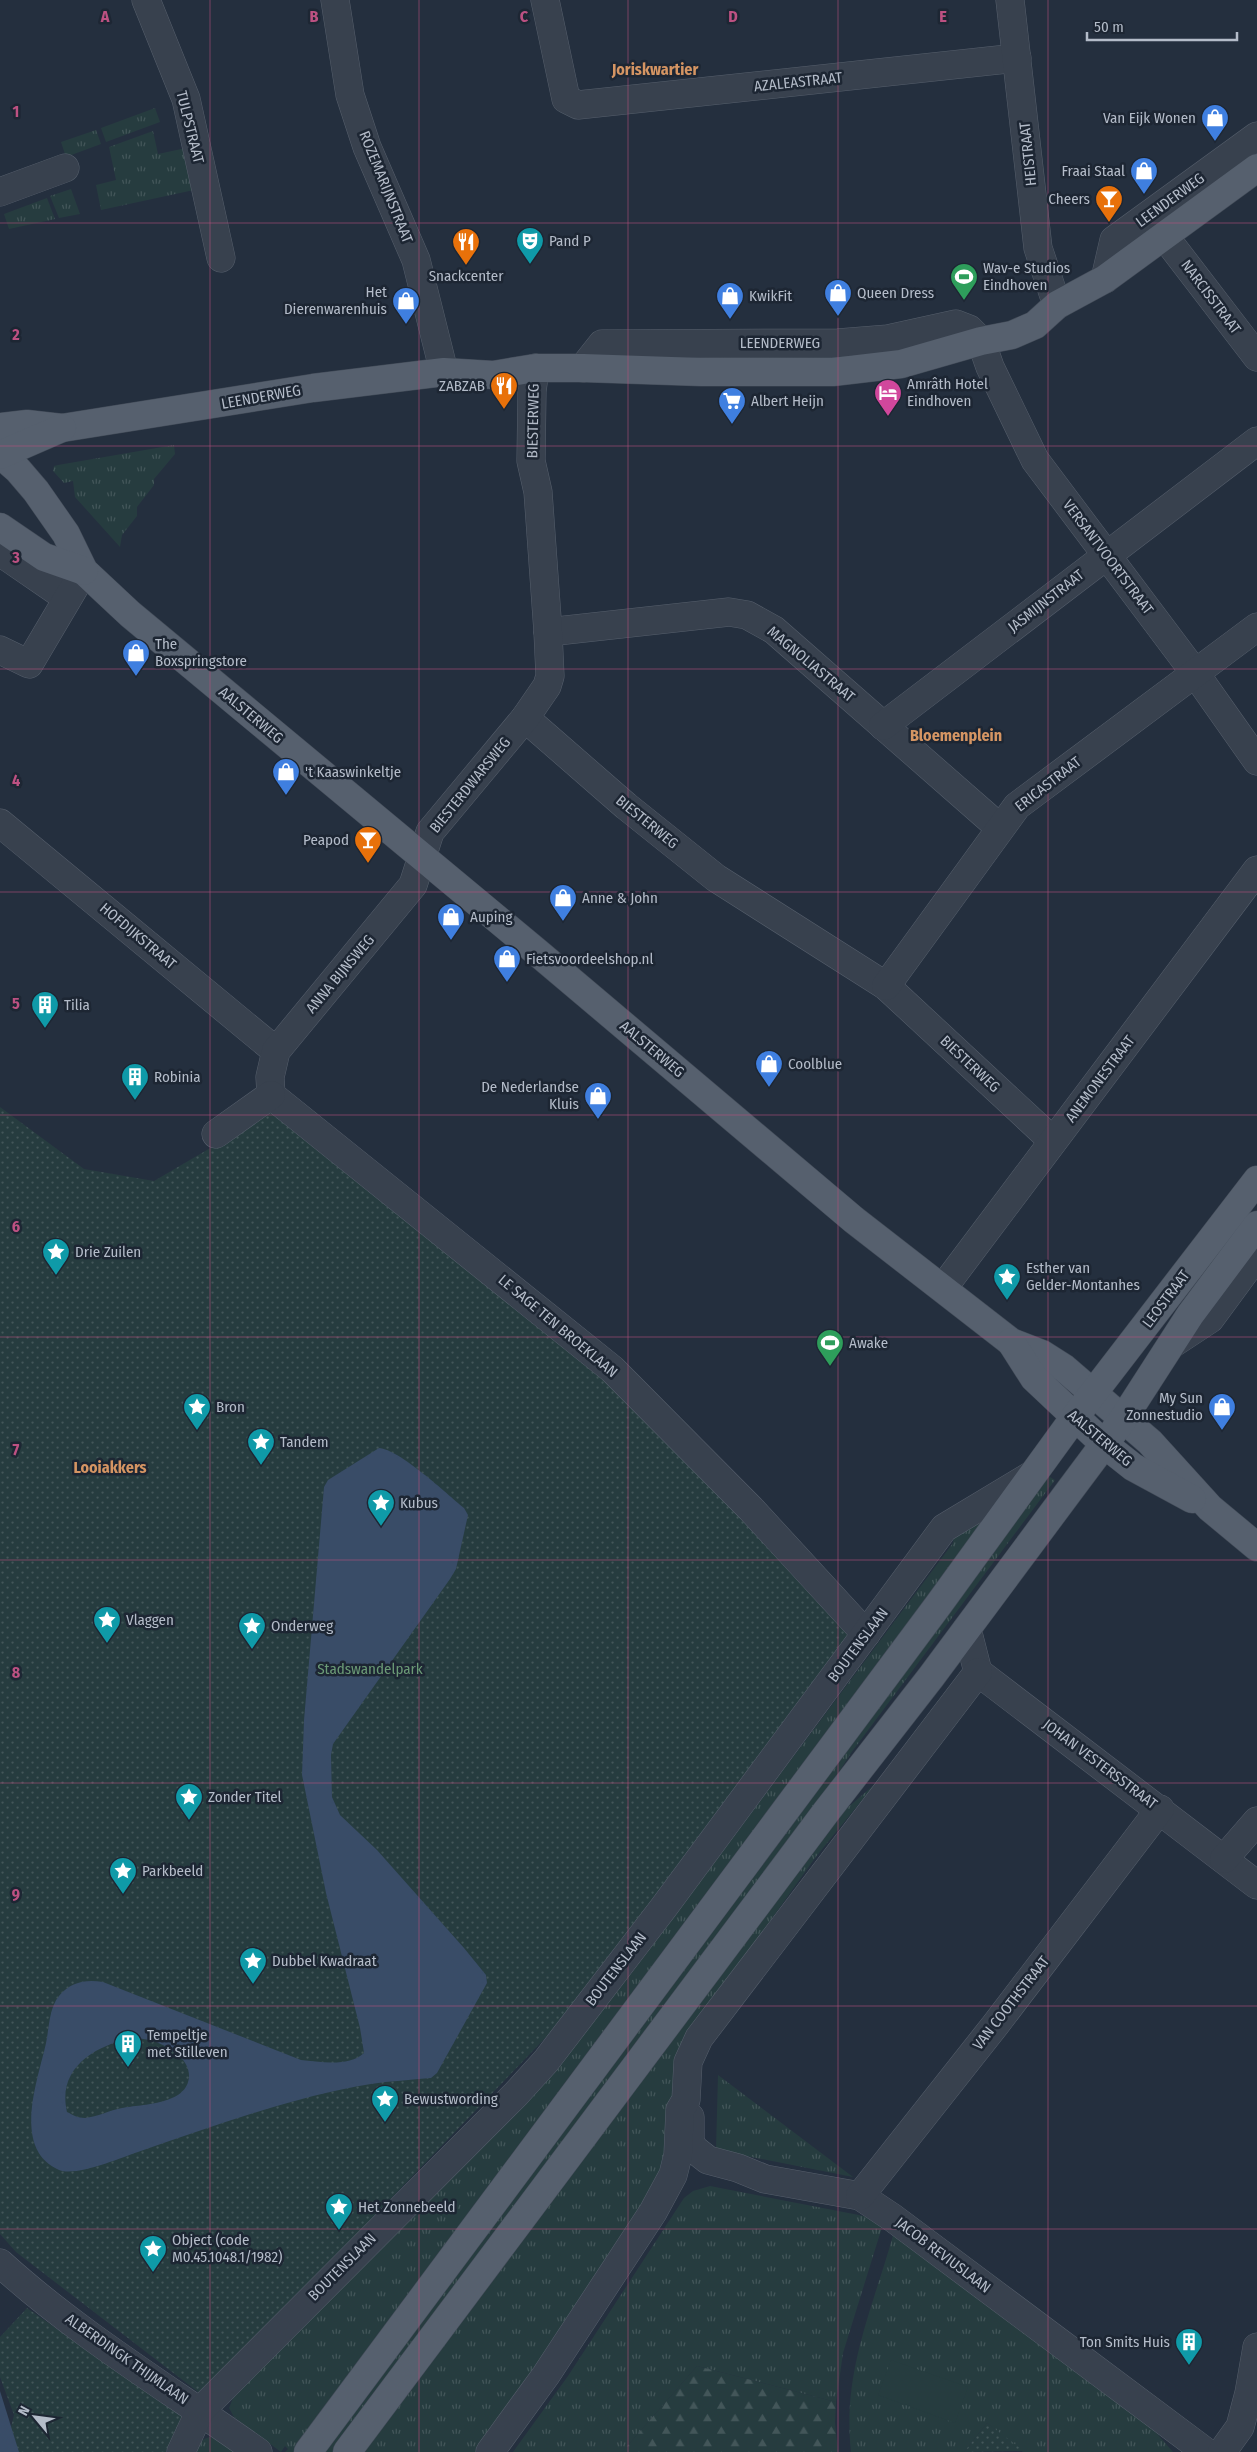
<svg xmlns="http://www.w3.org/2000/svg" width="1257" height="2452" font-family="'Fira Sans Condensed',sans-serif">
  <style>
    .grass { fill: url(#grass-tufts) }
    .forest { fill: url(#forest-firs) }
    .park { fill: url(#park-dots) }
    .garden { fill: #263c3f }
    .water { fill: #394c67; fill-rule: evenodd }
    .lines { fill: none; stroke-linecap: round; stroke-linejoin: round }
    .minor-casing { stroke: #565f6c; stroke-width: 29 }
    .major-casing { stroke: #414a57; stroke-width: 29 }
    .minor { stroke: #38414e; stroke-width: 28 }
    .major { stroke: #56606e; stroke-width: 28 }
    .grid { fill: none; stroke: #bd5182; stroke-width: 1; stroke-opacity: 0.55 }
    .labels { text-anchor: middle; stroke-width: 5; stroke-linejoin: round; paint-order: stroke }
    .street-label { font-size: 15px; fill: #b4bcc9; stroke: #1d2633 }
    .poi-label { font-size: 15px; fill: #b4bcc9; stroke: #1d2633; text-anchor: start }
    .park-label { font-size: 15px; fill: #6b9a76; stroke: #1d2633 }
    .neighbourhood-label { font-size: 16px; font-weight: bold; fill: #d59563; stroke: #1d2633 }
    .grid-label { font-size: 16px; text-anchor: middle; font-weight: bold; fill: #bd5182; stroke: #1d2633; stroke-width: 5; stroke-linejoin: round; paint-order: stroke }
  </style>
  <defs>
    <pattern id="grass-tufts" width="24" height="20" patternUnits="userSpaceOnUse" patternTransform="scale(1.25)"><rect width="24" height="20" fill="#263c3f"/><path d="M3 7l-1-3M5 7V3M7 7l1-3M15 17l-1-3M17 17v-4M19 17l1-3" fill="none" stroke="#435659"/></pattern>
    <pattern id="forest-firs" width="22" height="20" patternUnits="userSpaceOnUse" patternTransform="scale(1.25)"><rect width="22" height="20" fill="#263c3f"/><path d="M5 1l3.5 6h-7zM16 11l3.5 6h-7z" fill="#435659"/></pattern>
    <pattern id="park-dots" width="8" height="8" patternUnits="userSpaceOnUse" patternTransform="scale(1.25)"><rect width="8" height="8" fill="#263c3f"/><path d="M2 2h.1M6 6h.1" fill="none" stroke="#435659" stroke-width="1.8" stroke-linecap="round"/></pattern>
  </defs>
  <rect width="100%" height="100%" fill="#242f3e"/>
  <g class="grass">
    <path d="M 155,108 L 160,122 L 106,142 L 101,128 Z"/>
    <path d="M 96,130 L 101,144 L 66,157 L 61,142 Z"/>
    <path d="M 153,131 L 158,154 L 186,148 L 194,190 L 101,210 L 96,185 L 116,180 L 109,147 Z"/>
    <path d="M 71,189 L 80,214 L 59,218 L 50,196 Z"/>
    <path d="M 47,198 L 55,219 L 9,229 L 4,214 Z"/>
    <path d="M 174,445 L 175,454 L 154,479 L 154,485 L 137,507 L 137,516 L 122,535 L 120,547 L 75,497 L 73,481 L 64,483 L 53,471 L 54,466 L 58,465 Z"/>
    <path d="M 1045,1474 L 1055,1480 L 851,1753 L 821,1800 L 336,2452 L 318,2452 Z"/>
    <path d="M 994,1510 L 296,2452 L 285,2452 L 288,2449 L 285,2446 L 281,2452 L 234,2417 L 229,2408 L 233,2398 L 624,1970 L 631,1974 L 953,1543 L 954,1534 Z"/>
    <path d="M 875,1784 L 815,1858 L 685,2040 L 666,2177 L 480,2452 L 359,2452 L 825,1827 Z"/>
    <path d="M 718,2075 L 853,2177 L 716,2150 Z"/>
    <path d="M 710,2186 L 869,2217 L 883,2224 L 843,2353 L 836,2402 L 697,2366 L 622,2452 L 513,2452 L 568,2376 L 684,2198 L 693,2191 Z"/>
    <path d="M 894,2232 L 1146,2421 L 1173,2452 L 1023,2452 L 987,2423 L 964,2452 L 851,2452 C 842,2371 873,2308 894,2232 Z"/>
    <path d="M 210,2437 L 216,2438 L 234,2452 L 189,2452 L 204,2439 Z"/>
  </g>
  <path class="forest" d="M 697,2366 L 836,2402 L 835,2423 L 838,2452 L 622,2452 Z"/>
  <g class="park">
    <path d="M 0,1107 L 84,1169 L 154,1181 L 277,1109 L 604,1379 L 862,1640 L 576,2006 L 202,2395 L 16,2252 L 0,2234 Z"/>
    <path d="M 27,2308 L 183,2417 L 166,2452 L 5,2452 L 14,2415 L 0,2377 L 0,2337 Z"/>
    <path d="M 987,2423 L 1024,2451 L 964,2452 Z"/>
  </g>
  <path class="garden" d="M 891,2360 L 968,2387 L 955,2423 L 878,2395 Z"/>
  <g class="water">
    <path d="M 379,1448 C 399,1449 447,1494 464,1508 L 468,1515 L 456,1569 L 450,1579 L 333,1744 L 331,1755 L 332,1797 L 340,1815 L 377,1850 L 464,1948 L 486,1975 L 487,1983 L 437,2073 L 431,2078 C 411,2080 390,2081 371,2084 C 292,2097 214,2126 138,2152 C 120,2158 76,2177 59,2170 C 11,2149 38,2080 46,2043 C 49,2029 49,2008 59,1996 C 70,1982 86,1979 103,1982 L 301,2060 C 321,2062 349,2067 364,2053 L 360,2028 L 326,1893 L 302,1775 L 304,1720 L 324,1487 L 328,1480 ZM 130,2038 C 153,2039 161,2042 179,2056 C 185,2061 189,2068 189,2076 C 188,2105 142,2104 122,2108 C 110,2110 97,2117 85,2118 C 78,2118 73,2115 67,2112 C 57,2068 94,2047 130,2038 Z"/>
    <path d="M 0,2391 L 19,2452 L 0,2452 Z"/>
  </g>
  <g class="lines">
    <defs>
      <g id="minor">
        <path d="M 146,0 L 186,99 L 221,258"/>
        <path d="M 335,0 L 350,95 L 367,147 L 416,260 L 444,372"/>
        <path d="M 545,0 L 566,99 L 578,105 L 1017,58"/>
        <path d="M 1010,0 L 1038,248 L 1057,305"/>
        <path d="M 0,192 L 65,168"/>
        <path d="M 1165,237 L 1257,357"/>
        <path d="M 1105,279 L 1114,240 L 1257,136"/>
        <path d="M 583,368 L 602,344 L 838,343 L 888,339 L 956,324 L 969,329 L 981,341 L 990,367 L 1035,460 L 1195,673 L 1257,761"/>
        <path d="M 0,552 L 67,598"/>
        <path d="M 548,632 L 729,612 L 747,615 L 774,630 L 1000,828"/>
        <path d="M 0,650 L 29,664 L 84,571"/>
        <path d="M 525,718 L 626,806 L 716,878 L 886,986 L 1053,1141"/>
        <path d="M 883,726 L 1257,441"/>
        <path d="M 0,823 L 276,1051"/>
        <path d="M 886,986 L 1017,806 L 1257,627"/>
        <path d="M 271,1095 L 270,1077 L 276,1051 L 413,885 L 430,832 L 525,718 L 547,686 L 550,676 L 548,632 L 538,492 L 531,461 L 532,391 L 535,368"/>
        <path d="M 271,1095 L 612,1369 L 751,1509 L 866,1634"/>
        <path d="M 216,1134 L 271,1095"/>
        <path d="M 943,1288 L 1257,870"/>
        <path d="M 1172,1344 L 1210,1319 L 1257,1255"/>
        <path d="M 967,1629 L 978,1672 L 1257,1885"/>
        <path d="M 1224,1859 L 1257,1821"/>
        <path d="M 690,2117 L 690,2141 L 694,2149 L 708,2160 L 738,2168 L 765,2179 L 860,2196 L 893,2218 L 1206,2452"/>
        <path d="M 860,2196 L 996,2024 L 1160,1809"/>
        <path d="M 0,2263 C 79,2335 171,2390 258,2452"/>
        <path d="M 181,2452 L 200,2411 L 516,2094 L 546,2061 L 664,1907 L 944,1528 L 1032,1475"/>
        <path d="M 490,2452 L 546,2375 L 653,2212 L 673,2175 L 678,2155 L 680,2110 L 686,2100 L 688,2062 L 699,2038 L 978,1672"/>
        <path d="M 1222,2452 L 1240,2427 L 1249,2393 L 1257,2347"/>
      </g>
      <g id="major">
        <path d="M 0,427 L 27,424 L 62,428 L 313,388 L 444,372 L 493,375 L 535,368 L 583,368 L 701,372 L 833,372 L 901,364 L 981,341 L 1012,335 L 1035,325 L 1057,305 L 1105,279 L 1257,168"/>
        <path d="M 0,454 L 18,470 L 36,491 L 66,534 L 84,571 L 130,614 L 538,953 L 854,1220 L 1011,1342 L 1042,1354 L 1064,1368 L 1150,1442 L 1210,1508 L 1257,1547"/>
        <path d="M 0,455 L 62,428"/>
        <path d="M 0,527 L 44,557 L 84,571"/>
        <path d="M 1011,1342 L 1034,1378 L 1104,1444 L 1133,1467 L 1192,1499"/>
        <path d="M 308,2452 L 939,1604 L 1074,1418 L 1257,1180"/>
        <path d="M 347,2452 L 826,1812 L 931,1677 L 1067,1494 L 1123,1419 L 1190,1315 L 1257,1225"/>
      </g>
    </defs>
    <use href="#minor" class="minor-casing"/>
    <use href="#major" class="major-casing"/>
    <use href="#minor" class="minor"/>
    <use href="#major" class="major"/>
  </g>
  <path class="grid" d="M 210,0 L 210,2452M 419,0 L 419,2452M 628,0 L 628,2452M 838,0 L 838,2452M 1048,0 L 1048,2452M 0,223 L 1257,223M 0,446 L 1257,446M 0,669 L 1257,669M 0,892 L 1257,892M 0,1115 L 1257,1115M 0,1337 L 1257,1337M 0,1560 L 1257,1560M 0,1783 L 1257,1783M 0,2006 L 1257,2006M 0,2229 L 1257,2229"/>
  <defs>
    <symbol id="shop-pin" viewBox="-11 -11 22 30"><path d="M0 17L-7.5 6A9.5 9.5 0 1 1 7.5 6Z" fill="#3f7fe0" stroke="#1d2633"/><path d="M-5-2.5h2.3a2.7 3.5 0 0 1 5.4 0H5L5.5 6h-11ZM-1.5-2.5h3a1.5 2.3 0 0 0-3 0Z" fill="#fff"/></symbol>
    <symbol id="bar-pin" viewBox="-11 -11 22 30"><path d="M0 17L-7.5 6A9.5 9.5 0 1 1 7.5 6Z" fill="#e8710a" stroke="#1d2633"/><path d="M-6-5H6L.8 .8V4.5H3.5V6h-7V4.5H-.8V.8Z" fill="#fff"/></symbol>
    <symbol id="theatre-pin" viewBox="-11 -11 22 30"><path d="M0 17L-7.5 6A9.5 9.5 0 1 1 7.5 6Z" fill="#0f9aa8" stroke="#1d2633"/><path d="M-5-5.5Q0-4 5-5.5V0Q5 5 0 6Q-5 5-5 0ZM-3.3-2.5H-1v1.5H-3.3ZM1-2.5H3.3v1.5H1ZM-2.8 1Q0 5.5 2.8 1Z" fill="#fff"/></symbol>
    <symbol id="restaurant-pin" viewBox="-11 -11 22 30"><path d="M0 17L-7.5 6A9.5 9.5 0 1 1 7.5 6Z" fill="#e8710a" stroke="#1d2633"/><path d="M-5-6h1v4h1v-4h1v4h1v-4h1v5L-1.5 .5V6h-2V.5L-5-1ZM5-6V6H3V1.5H1.5Q1.5-4 5-6Z" fill="#fff"/></symbol>
    <symbol id="stadium-pin" viewBox="-11 -11 22 30"><path d="M0 17L-7.5 6A9.5 9.5 0 1 1 7.5 6Z" fill="#2e9e5b" stroke="#1d2633"/><path d="M0-5a6.5 5 0 1 0 0 10a6.5 5 0 1 0 0-10ZM-3.5-1.8h7v3.6h-7Z" fill="#fff"/></symbol>
    <symbol id="hotel-pin" viewBox="-11 -11 22 30"><path d="M0 17L-7.5 6A9.5 9.5 0 1 1 7.5 6Z" fill="#d1479c" stroke="#1d2633"/><path d="M-6-4.5h1.5V1H6V5H4.5V3h-9V5H-6ZM-4 0a1.8 1.8 0 1 1 3.6 0ZM.5 0V-2.5h3Q6-2.5 6 0Z" fill="#fff"/></symbol>
    <symbol id="supermarket-pin" viewBox="-11 -11 22 30"><path d="M0 17L-7.5 6A9.5 9.5 0 1 1 7.5 6Z" fill="#3f7fe0" stroke="#1d2633"/><path d="M-6-5.5h2.5l.6 2H6L4.5 2H-2.5L-4.4-4H-6ZM-1.5 3.2a1.3 1.3 0 1 0 .1 0ZM3 3.2a1.3 1.3 0 1 0 .1 0Z" fill="#fff"/></symbol>
    <symbol id="building-pin" viewBox="-11 -11 22 30"><path d="M0 17L-7.5 6A9.5 9.5 0 1 1 7.5 6Z" fill="#0f9aa8" stroke="#1d2633"/><path d="M-4-6H4V6H1V3H-1V6H-4ZM-2.5-4.3h1.7v1.8h-1.7ZM.8-4.3h1.7v1.8H.8ZM-2.5-1h1.7V.8h-1.7ZM.8-1h1.7V.8H.8Z" fill="#fff"/></symbol>
    <symbol id="sight-pin" viewBox="-11 -11 22 30"><path d="M0 17L-7.5 6A9.5 9.5 0 1 1 7.5 6Z" fill="#0f9aa8" stroke="#1d2633"/><path d="M0-6L1.8-2.2L6-1.7L2.9 1.2L3.7 5.4L0 3.3L-3.7 5.4L-2.9 1.2L-6-1.7L-1.8-2.2Z" fill="#fff"/></symbol>
  </defs>
  <g fill-rule="evenodd">
    <use href="#shop-pin" x="1199" y="102" width="32" height="43"/>
    <use href="#shop-pin" x="1128" y="155" width="32" height="43"/>
    <use href="#bar-pin" x="1093" y="183" width="32" height="43"/>
    <use href="#theatre-pin" x="514" y="225" width="32" height="43"/>
    <use href="#restaurant-pin" x="450" y="226" width="32" height="43"/>
    <use href="#stadium-pin" x="948" y="261" width="32" height="43"/>
    <use href="#shop-pin" x="822" y="277" width="32" height="43"/>
    <use href="#shop-pin" x="714" y="280" width="32" height="43"/>
    <use href="#shop-pin" x="390" y="285" width="32" height="43"/>
    <use href="#restaurant-pin" x="488" y="370" width="32" height="43"/>
    <use href="#hotel-pin" x="872" y="377" width="32" height="43"/>
    <use href="#supermarket-pin" x="716" y="385" width="32" height="43"/>
    <use href="#shop-pin" x="120" y="637" width="32" height="43"/>
    <use href="#shop-pin" x="270" y="756" width="32" height="43"/>
    <use href="#bar-pin" x="352" y="824" width="32" height="43"/>
    <use href="#shop-pin" x="547" y="882" width="32" height="43"/>
    <use href="#shop-pin" x="435" y="901" width="32" height="43"/>
    <use href="#shop-pin" x="491" y="943" width="32" height="43"/>
    <use href="#building-pin" x="29" y="989" width="32" height="43"/>
    <use href="#shop-pin" x="753" y="1048" width="32" height="43"/>
    <use href="#building-pin" x="119" y="1061" width="32" height="43"/>
    <use href="#shop-pin" x="582" y="1080" width="32" height="43"/>
    <use href="#sight-pin" x="40" y="1236" width="32" height="43"/>
    <use href="#sight-pin" x="991" y="1261" width="32" height="43"/>
    <use href="#stadium-pin" x="814" y="1327" width="32" height="43"/>
    <use href="#sight-pin" x="181" y="1391" width="32" height="43"/>
    <use href="#shop-pin" x="1206" y="1391" width="32" height="43"/>
    <use href="#sight-pin" x="245" y="1426" width="32" height="43"/>
    <use href="#sight-pin" x="365" y="1487" width="32" height="43"/>
    <use href="#sight-pin" x="91" y="1604" width="32" height="43"/>
    <use href="#sight-pin" x="236" y="1610" width="32" height="43"/>
    <use href="#sight-pin" x="173" y="1781" width="32" height="43"/>
    <use href="#sight-pin" x="107" y="1855" width="32" height="43"/>
    <use href="#sight-pin" x="237" y="1945" width="32" height="43"/>
    <use href="#building-pin" x="112" y="2028" width="32" height="43"/>
    <use href="#sight-pin" x="369" y="2083" width="32" height="43"/>
    <use href="#sight-pin" x="323" y="2191" width="32" height="43"/>
    <use href="#sight-pin" x="137" y="2233" width="32" height="43"/>
    <use href="#building-pin" x="1173" y="2326" width="32" height="43"/>
  </g>
  <g class="labels">
    <g class="street-label">
      <text transform="translate(798 82) rotate(-6)" y="5">AZALEASTRAAT</text>
      <text transform="translate(190 127) rotate(76)" y="5">TULPSTRAAT</text>
      <text transform="translate(1028 154) rotate(-96)" y="5">HEISTRAAT</text>
      <text transform="translate(386 187) rotate(68)" y="5">ROZEMARIJNSTRAAT</text>
      <text transform="translate(1170 200) rotate(-36)" y="5">LEENDERWEG</text>
      <text transform="translate(1211 297) rotate(53)" y="5">NARCISSTRAAT</text>
      <text x="780" y="348">LEENDERWEG</text>
      <text transform="translate(261 397) rotate(-10)" y="5">LEENDERWEG</text>
      <text transform="translate(533 421) rotate(-89)" y="5">BIESTERWEG</text>
      <text transform="translate(1108 557) rotate(53)" y="5">VERSANTVOORTSTRAAT</text>
      <text transform="translate(1046 601) rotate(-38)" y="5">JASMIJNSTRAAT</text>
      <text transform="translate(811 664) rotate(40)" y="5">MAGNOLIASTRAAT</text>
      <text transform="translate(251 715) rotate(40)" y="5">AALSTERWEG</text>
      <text transform="translate(1048 784) rotate(-38)" y="5">ERICASTRAAT</text>
      <text transform="translate(470 785) rotate(-51)" y="5">BIESTERDWARSWEG</text>
      <text transform="translate(647 822) rotate(39)" y="5">BIESTERWEG</text>
      <text transform="translate(138 936) rotate(40)" y="5">HOFDIJKSTRAAT</text>
      <text transform="translate(340 974) rotate(-50)" y="5">ANNA BIJNSWEG</text>
      <text transform="translate(652 1049) rotate(40)" y="5">AALSTERWEG</text>
      <text transform="translate(970 1064) rotate(43)" y="5">BIESTERWEG</text>
      <text transform="translate(1100 1079) rotate(-53)" y="5">ANEMONESTRAAT</text>
      <text transform="translate(1166 1299) rotate(-53)" y="5">LEOSTRAAT</text>
      <text transform="translate(558 1326) rotate(40)" y="5">LE SAGE TEN BROEKLAAN</text>
      <text transform="translate(1100 1438) rotate(40)" y="5">AALSTERWEG</text>
      <text transform="translate(858 1645) rotate(-53)" y="5">BOUTENSLAAN</text>
      <text transform="translate(1100 1764) rotate(37)" y="5">JOHAN VESTERSSTRAAT</text>
      <text transform="translate(616 1969) rotate(-52)" y="5">BOUTENSLAAN</text>
      <text transform="translate(1011 2003) rotate(-52)" y="5">VAN COOTHSTRAAT</text>
      <text transform="translate(943 2255) rotate(37)" y="5">JACOB REVIUSLAAN</text>
      <text transform="translate(342 2267) rotate(-45)" y="5">BOUTENSLAAN</text>
      <text transform="translate(127 2359) rotate(35)" y="5">ALBERDINGK THIJMLAAN</text>
    </g>
    <g class="poi-label">
      <text x="1196" y="123" text-anchor="end">Van Eijk Wonen</text>
      <text x="1125" y="176" text-anchor="end">Fraai Staal</text>
      <text x="1090" y="204" text-anchor="end">Cheers</text>
      <text x="549" y="246">Pand P</text>
      <text x="983" y="273">Wav-e Studios<tspan x="983" dy="17">Eindhoven</tspan></text>
      <text x="466" y="281" text-anchor="middle">Snackcenter</text>
      <text x="387" y="297" text-anchor="end">Het<tspan x="387" dy="17">Dierenwarenhuis</tspan></text>
      <text x="857" y="298">Queen Dress</text>
      <text x="749" y="301">KwikFit</text>
      <text x="907" y="389">Amrâth Hotel<tspan x="907" dy="17">Eindhoven</tspan></text>
      <text x="485" y="391" text-anchor="end">ZABZAB</text>
      <text x="751" y="406">Albert Heijn</text>
      <text x="155" y="649">The<tspan x="155" dy="17">Boxspringstore</tspan></text>
      <text x="305" y="777">'t Kaaswinkeltje</text>
      <text x="349" y="845" text-anchor="end">Peapod</text>
      <text x="582" y="903">Anne &amp; John</text>
      <text x="470" y="922">Auping</text>
      <text x="526" y="964">Fietsvoordeelshop.nl</text>
      <text x="64" y="1010">Tilia</text>
      <text x="788" y="1069">Coolblue</text>
      <text x="154" y="1082">Robinia</text>
      <text x="579" y="1092" text-anchor="end">De Nederlandse<tspan x="579" dy="17">Kluis</tspan></text>
      <text x="75" y="1257">Drie Zuilen</text>
      <text x="1026" y="1273">Esther van<tspan x="1026" dy="17">Gelder-Montanhes</tspan></text>
      <text x="849" y="1348">Awake</text>
      <text x="1203" y="1403" text-anchor="end">My Sun<tspan x="1203" dy="17">Zonnestudio</tspan></text>
      <text x="216" y="1412">Bron</text>
      <text x="280" y="1447">Tandem</text>
      <text x="400" y="1508">Kubus</text>
      <text x="126" y="1625">Vlaggen</text>
      <text x="271" y="1631">Onderweg</text>
      <text x="208" y="1802">Zonder Titel</text>
      <text x="142" y="1876">Parkbeeld</text>
      <text x="272" y="1966">Dubbel Kwadraat</text>
      <text x="147" y="2040">Tempeltje<tspan x="147" dy="17">met Stilleven</tspan></text>
      <text x="404" y="2104">Bewustwording</text>
      <text x="358" y="2212">Het Zonnebeeld</text>
      <text x="172" y="2245">Object (code<tspan x="172" dy="17">M0.45.1048.1/1982)</tspan></text>
      <text x="1170" y="2347" text-anchor="end">Ton Smits Huis</text>
    </g>
    <g class="park-label">
      <text x="370" y="1674">Stadswandelpark</text>
    </g>
    <g class="neighbourhood-label">
      <text x="655" y="75">Joriskwartier</text>
      <text x="956" y="741">Bloemenplein</text>
      <text x="110" y="1473">Looiakkers</text>
    </g>
  </g>
  <g class="grid-label">
    <text x="105" y="22">A</text>
    <text x="314" y="22">B</text>
    <text x="524" y="22">C</text>
    <text x="733" y="22">D</text>
    <text x="943" y="22">E</text>
    <text x="16" y="117">1</text>
    <text x="16" y="340">2</text>
    <text x="16" y="563">3</text>
    <text x="16" y="786">4</text>
    <text x="16" y="1009">5</text>
    <text x="16" y="1232">6</text>
    <text x="16" y="1455">7</text>
    <text x="16" y="1678">8</text>
    <text x="16" y="1900">9</text>
  </g>
  <g transform="translate(35 2417) rotate(299)" stroke="#1d2633" stroke-width="4" paint-order="stroke">
  <path d="M0-4L9 19L0 12L-9 19Z" fill="#b4bcc9"/>
  <text y="-8" font-size="14" font-weight="bold" text-anchor="middle" fill="#b4bcc9">N</text>
  </g>
  <path d="M1087 32v8h150v-8" fill="none" stroke="#b4bcc9" stroke-width="2.5"/>
  <text x="1094" y="32" font-size="15" fill="#b4bcc9" stroke="#1d2633" stroke-width="4" paint-order="stroke">50 m</text>
</svg>
